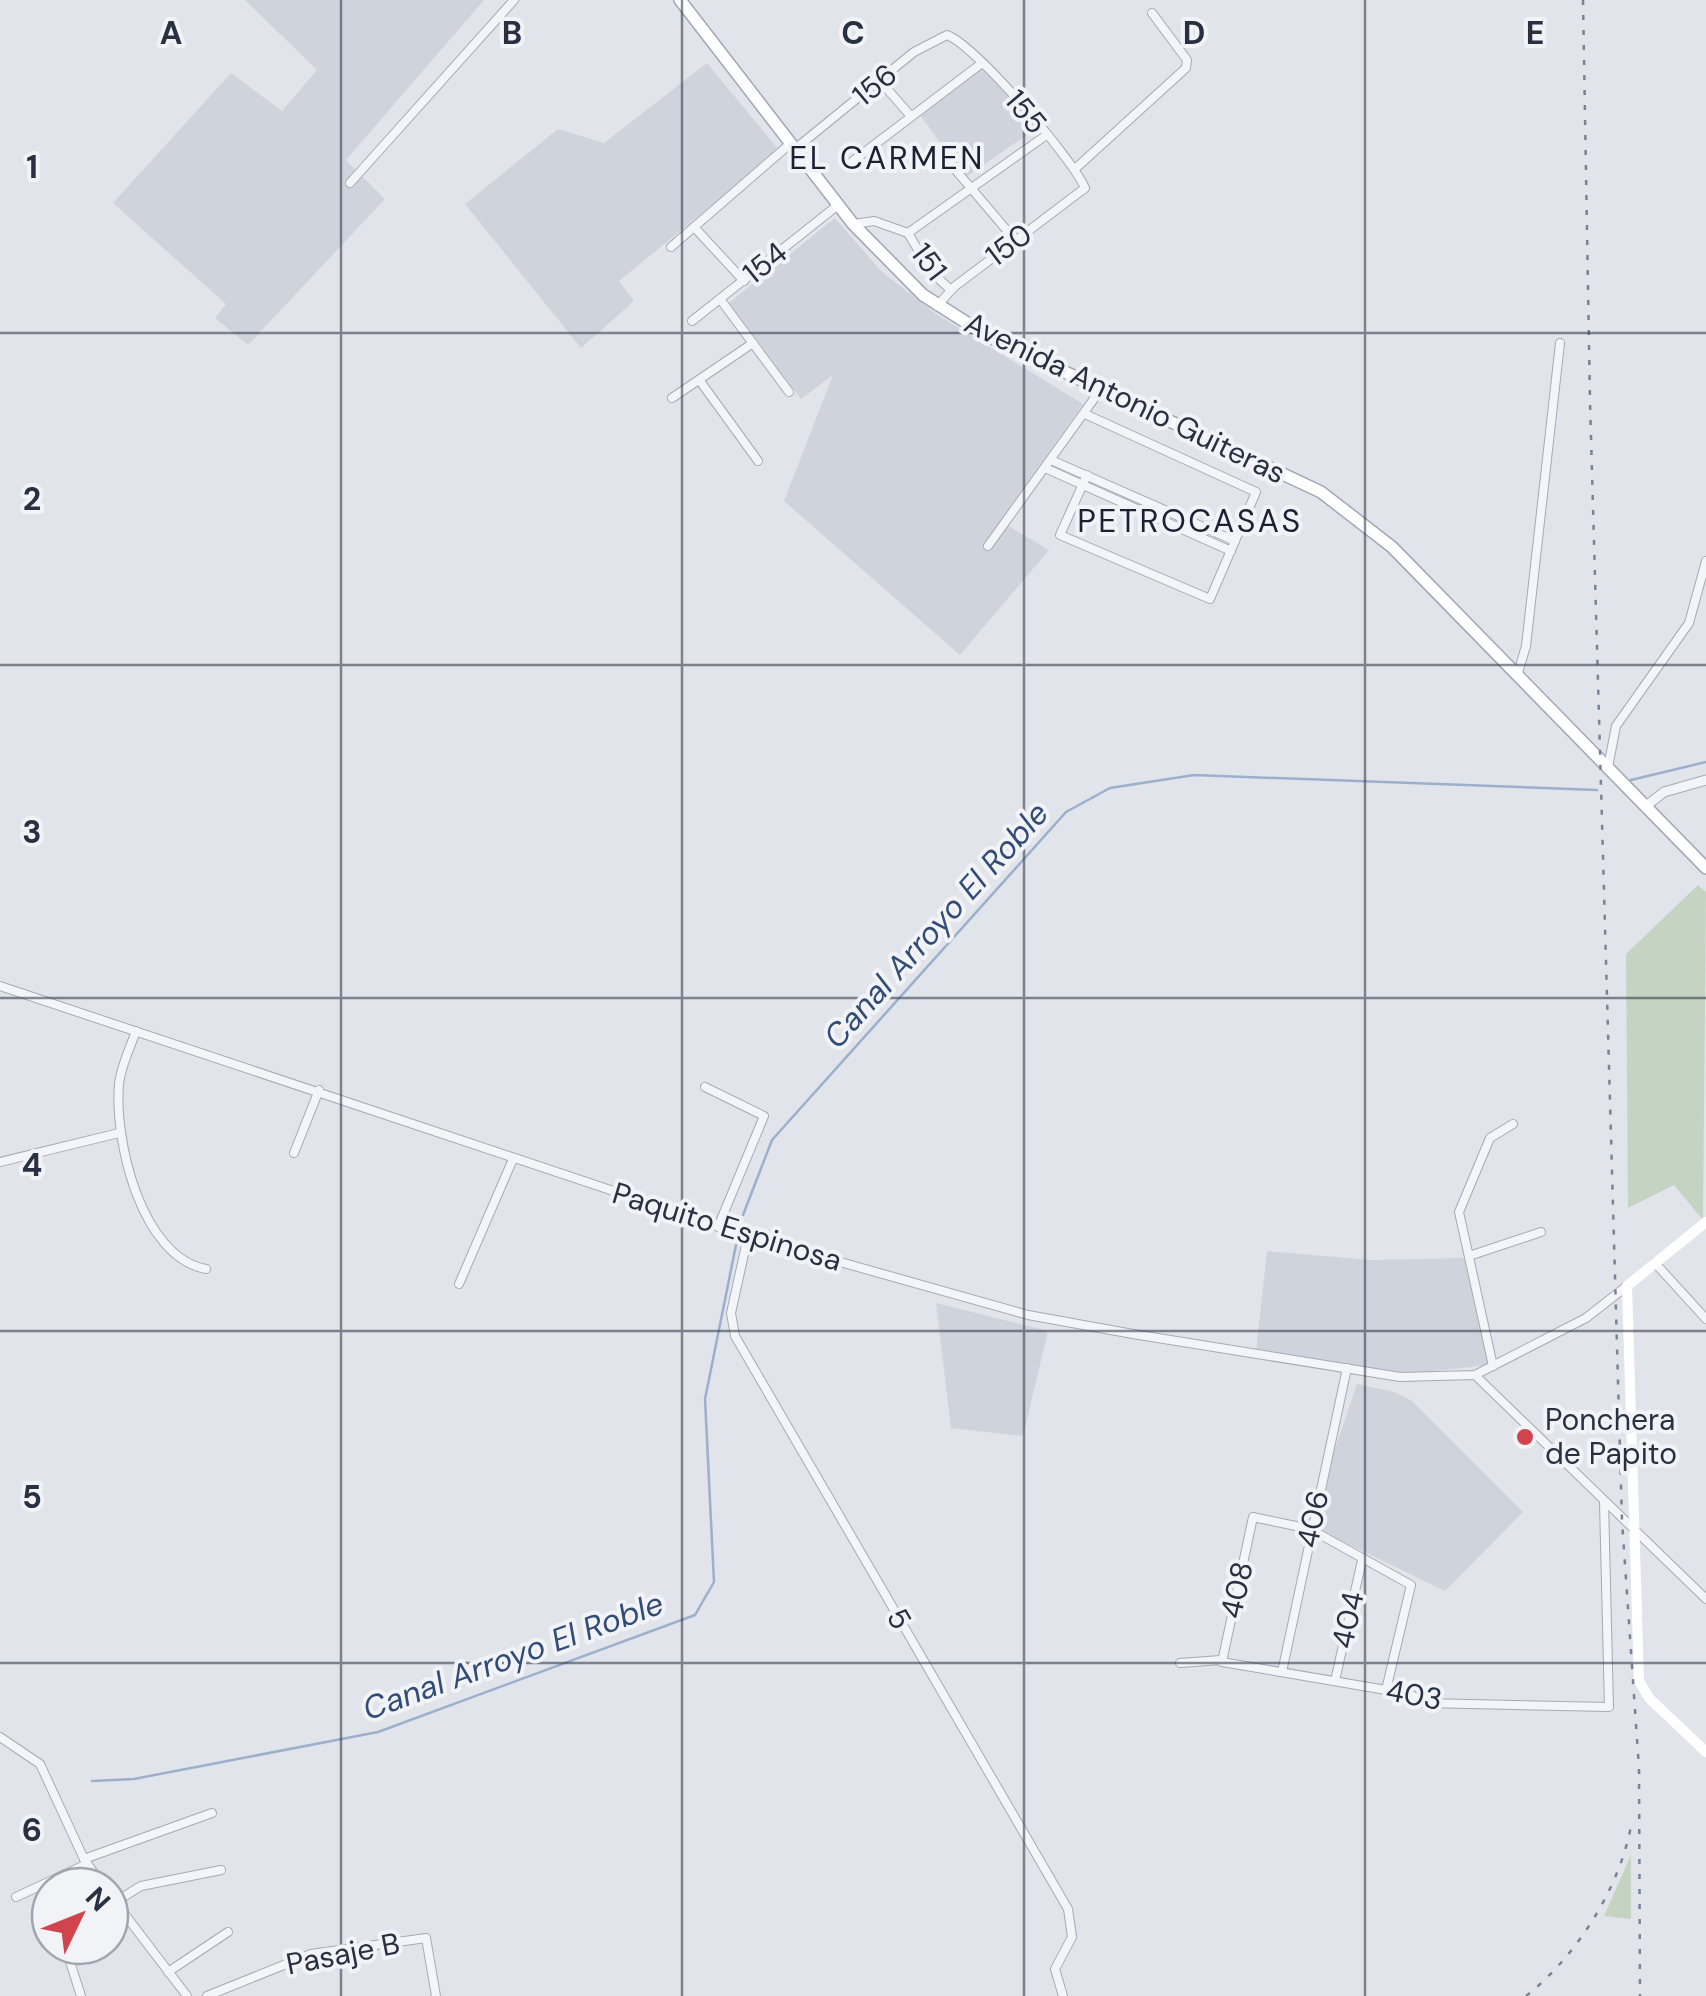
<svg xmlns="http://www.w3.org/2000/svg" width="1706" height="1996" font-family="'DM Sans',sans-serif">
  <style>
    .built { fill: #cfd3dc }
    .green { fill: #c5d4c2 }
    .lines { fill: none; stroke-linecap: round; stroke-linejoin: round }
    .stream { stroke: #9cafcb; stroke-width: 2.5 }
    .minor-casing { stroke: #a6aab4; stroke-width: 10 }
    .tertiary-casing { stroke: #a6aab4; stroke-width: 11 }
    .primary-casing { stroke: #a0a7b6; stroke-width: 14 }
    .minor { stroke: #f4f5f8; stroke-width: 8 }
    .tertiary { stroke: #f4f5f8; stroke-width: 9 }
    .secondary { stroke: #fff; stroke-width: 10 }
    .primary { stroke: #fff; stroke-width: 11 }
    .rail { stroke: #7a8294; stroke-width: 2.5; stroke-dasharray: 5 10; stroke-linecap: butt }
    .grid { fill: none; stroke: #293042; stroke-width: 2.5; stroke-opacity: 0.55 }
    .poi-dot { fill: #d1444e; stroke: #f1f3f7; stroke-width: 4 }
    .labels { text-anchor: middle; stroke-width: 8; stroke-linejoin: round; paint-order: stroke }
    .street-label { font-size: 30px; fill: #293042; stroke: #f1f3f7 }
    .poi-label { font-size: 30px; fill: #293042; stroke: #f1f3f7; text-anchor: start }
    .neighbourhood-label { font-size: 32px; letter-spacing: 2.5px; fill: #1b2133; stroke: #f1f3f7 }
    .water-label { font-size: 32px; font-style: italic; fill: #324c77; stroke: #f1f3f7 }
    .grid-label { font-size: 32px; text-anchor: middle; font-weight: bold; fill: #293042; stroke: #f1f3f7; stroke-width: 8; stroke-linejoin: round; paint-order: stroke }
  </style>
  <rect width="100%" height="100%" fill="#e1e4ea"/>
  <g class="built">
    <path d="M 245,0 L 484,0 L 346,160 L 385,199 L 248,345 L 215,318 L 226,304 L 113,203 L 231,73 L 282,111 L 317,70 Z"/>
    <path d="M 707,63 L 779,150 L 619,281 L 634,301 L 581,348 L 465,204 L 558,129 L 604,143 Z"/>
    <path d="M 983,65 L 1037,128 L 966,177 L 917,111 Z"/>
    <path d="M 835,218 L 881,271 L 936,314 L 1083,404 L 1000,521 L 1049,550 L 960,655 L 784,501 L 833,375 L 801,399 L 729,303 Z"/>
    <path d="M 1267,1251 L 1370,1260 L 1464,1258 L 1488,1365 L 1397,1375 L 1256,1351 Z"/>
    <path d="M 936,1303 L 1048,1331 L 1023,1436 L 951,1428 Z"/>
    <path d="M 1357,1384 L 1395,1392 L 1412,1401 L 1523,1512 L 1445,1591 L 1309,1525 Z"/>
  </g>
  <g class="green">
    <path d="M 1698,885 L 1706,892 L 1703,1220 L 1674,1185 L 1628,1208 L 1626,954 Z"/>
    <path d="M 1631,1855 L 1631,1919 L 1604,1916 Z"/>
  </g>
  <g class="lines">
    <g class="stream">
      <path d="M 1631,780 L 1706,762"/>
      <path d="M 743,1215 L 772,1140 L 1066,812 L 1110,788 L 1194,775 L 1597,790"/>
      <path d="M 92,1781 L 134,1779 L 378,1732 L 695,1615 L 714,1582 L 705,1399 L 736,1245"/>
    </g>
    <defs>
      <g id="minor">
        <path d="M 881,82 L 909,114"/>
        <path d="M 795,149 L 914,52 L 947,35 C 975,45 1072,158 1085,188 L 954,287 L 937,306"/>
        <path d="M 948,161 L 1015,240"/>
        <path d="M 849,164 L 982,63"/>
        <path d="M 1076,168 L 1186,68 L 1187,60 L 1152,13"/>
        <path d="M 350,183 L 514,0"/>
        <path d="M 854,224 L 874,221 L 908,233"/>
        <path d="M 694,227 L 744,281"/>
        <path d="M 908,233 L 1045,136"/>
        <path d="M 908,233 L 931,272 L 951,290"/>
        <path d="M 671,247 L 791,143"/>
        <path d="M 720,299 L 789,392"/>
        <path d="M 692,321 L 838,205"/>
        <path d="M 700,381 L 758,461"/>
        <path d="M 672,398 L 753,343"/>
        <path d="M 1085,414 L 1256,492 L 1210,599 L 1060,535 L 1087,475"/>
        <path d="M 1051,460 L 1235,541"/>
        <path d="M 1045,468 L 1231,551"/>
        <path d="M 988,546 L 1101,389"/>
        <path d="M 1518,673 L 1526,646 L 1560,343"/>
        <path d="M 1608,767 L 1616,726 L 1689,623 L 1706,561"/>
        <path d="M 0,986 L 748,1236 L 1028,1315 L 1133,1334 L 1400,1377 L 1475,1375 L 1586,1318 L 1627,1286"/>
        <path d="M 136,1031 C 130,1048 121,1066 119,1084 C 114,1140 141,1257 206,1269"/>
        <path d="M 705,1087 L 764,1116 L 718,1227"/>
        <path d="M 294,1153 L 319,1090"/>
        <path d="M 0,1162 L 119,1133"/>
        <path d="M 748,1236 L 731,1313 L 735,1336 L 1068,1909 L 1072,1937 L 1055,1969 L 1063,1996"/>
        <path d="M 1469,1256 L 1541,1232"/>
        <path d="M 1655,1263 L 1706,1319"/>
        <path d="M 459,1284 L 513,1159"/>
        <path d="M 1493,1366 L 1459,1212 L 1490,1138 L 1513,1124"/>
        <path d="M 1475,1375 L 1706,1599"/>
        <path d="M 1180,1663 L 1221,1660"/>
        <path d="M 1282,1672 L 1347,1368"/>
        <path d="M 1335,1681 L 1362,1560"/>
        <path d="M 1386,1690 L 1411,1585 L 1310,1529 L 1253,1517 L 1222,1662 L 1386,1690 L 1409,1693 L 1424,1703 L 1609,1707 L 1604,1502"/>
        <path d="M 0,1737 L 40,1764 L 84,1859 L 103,1886"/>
        <path d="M 84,1859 L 212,1813"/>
        <path d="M 110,1895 L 187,1996"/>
        <path d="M 16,1897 L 87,1864"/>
        <path d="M 115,1902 L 141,1886 L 221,1870"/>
        <path d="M 65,1946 L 81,1996"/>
        <path d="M 168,1972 L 228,1932"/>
        <path d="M 207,1996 L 311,1954 L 426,1938 L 436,1996"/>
      </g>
      <path id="tertiary" d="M 1646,806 L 1664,792 L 1706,780"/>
      <path id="primary" d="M 680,0 L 853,224 L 923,295 L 986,335 L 1321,492 L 1392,547 L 1706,868"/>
    </defs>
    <use href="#minor" class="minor-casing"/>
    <use href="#tertiary" class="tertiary-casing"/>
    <use href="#primary" class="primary-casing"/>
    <use href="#minor" class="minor"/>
    <use href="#tertiary" class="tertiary"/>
    <path class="secondary" d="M 1706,1222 L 1627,1286 L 1639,1681 L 1649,1698 L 1706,1752"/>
    <use href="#primary" class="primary"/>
    <g class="rail">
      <path d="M 1583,0 L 1590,402 L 1622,1521 L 1639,1768 L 1640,1996"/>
      <path d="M 1526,1996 C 1577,1956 1622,1885 1632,1820"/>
    </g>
  </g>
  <path class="grid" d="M 341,0 L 341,1996M 682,0 L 682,1996M 1024,0 L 1024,1996M 1365,0 L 1365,1996M 0,333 L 1706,333M 0,665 L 1706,665M 0,998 L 1706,998M 0,1331 L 1706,1331M 0,1663 L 1706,1663"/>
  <circle class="poi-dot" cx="1525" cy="1437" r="10"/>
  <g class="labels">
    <g class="street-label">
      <text transform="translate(875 85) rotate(-40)" y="10">156</text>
      <text transform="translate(1026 112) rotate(50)" y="10">155</text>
      <text transform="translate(1009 245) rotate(-37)" y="10">150</text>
      <text transform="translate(929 262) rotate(53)" y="10">151</text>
      <text transform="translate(765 263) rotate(-39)" y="10">154</text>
      <text transform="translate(1125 398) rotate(26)" y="10">Avenida Antonio Guiteras</text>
      <text transform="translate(727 1227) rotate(17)" y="10">Paquito Espinosa</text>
      <text transform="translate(1313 1519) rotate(-78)" y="10">406</text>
      <text transform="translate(1237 1590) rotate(-77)" y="10">408</text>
      <text transform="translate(899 1619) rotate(60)" y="10">5</text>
      <text transform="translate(1348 1620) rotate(-78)" y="10">404</text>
      <text transform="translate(1414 1695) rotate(11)" y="10">403</text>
      <text transform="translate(343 1954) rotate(-11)" y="10">Pasaje B</text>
    </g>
    <g class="poi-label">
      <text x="1545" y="1430">Ponchera<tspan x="1545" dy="34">de Papito</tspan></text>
    </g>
    <g class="neighbourhood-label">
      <text x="887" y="169">EL CARMEN</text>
      <text x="1190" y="532">PETROCASAS</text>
    </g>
    <g class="water-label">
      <text transform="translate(936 925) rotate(-48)" y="11">Canal Arroyo El Roble</text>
      <text transform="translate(513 1656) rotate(-20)" y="11">Canal Arroyo El Roble</text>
    </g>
  </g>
  <g class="grid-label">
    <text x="171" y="44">A</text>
    <text x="512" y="44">B</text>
    <text x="853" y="44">C</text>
    <text x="1194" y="44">D</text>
    <text x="1535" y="44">E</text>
    <text x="32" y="178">1</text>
    <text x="32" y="510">2</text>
    <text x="32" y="843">3</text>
    <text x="32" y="1176">4</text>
    <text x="32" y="1508">5</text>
    <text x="32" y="1841">6</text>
  </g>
  <g transform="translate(80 1916) rotate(47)"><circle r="48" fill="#f1f3f7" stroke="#a1a5af" stroke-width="2.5"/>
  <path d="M0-8L18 38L0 25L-18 38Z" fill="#d1444e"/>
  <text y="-15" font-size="28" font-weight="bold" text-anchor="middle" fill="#293042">N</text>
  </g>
</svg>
